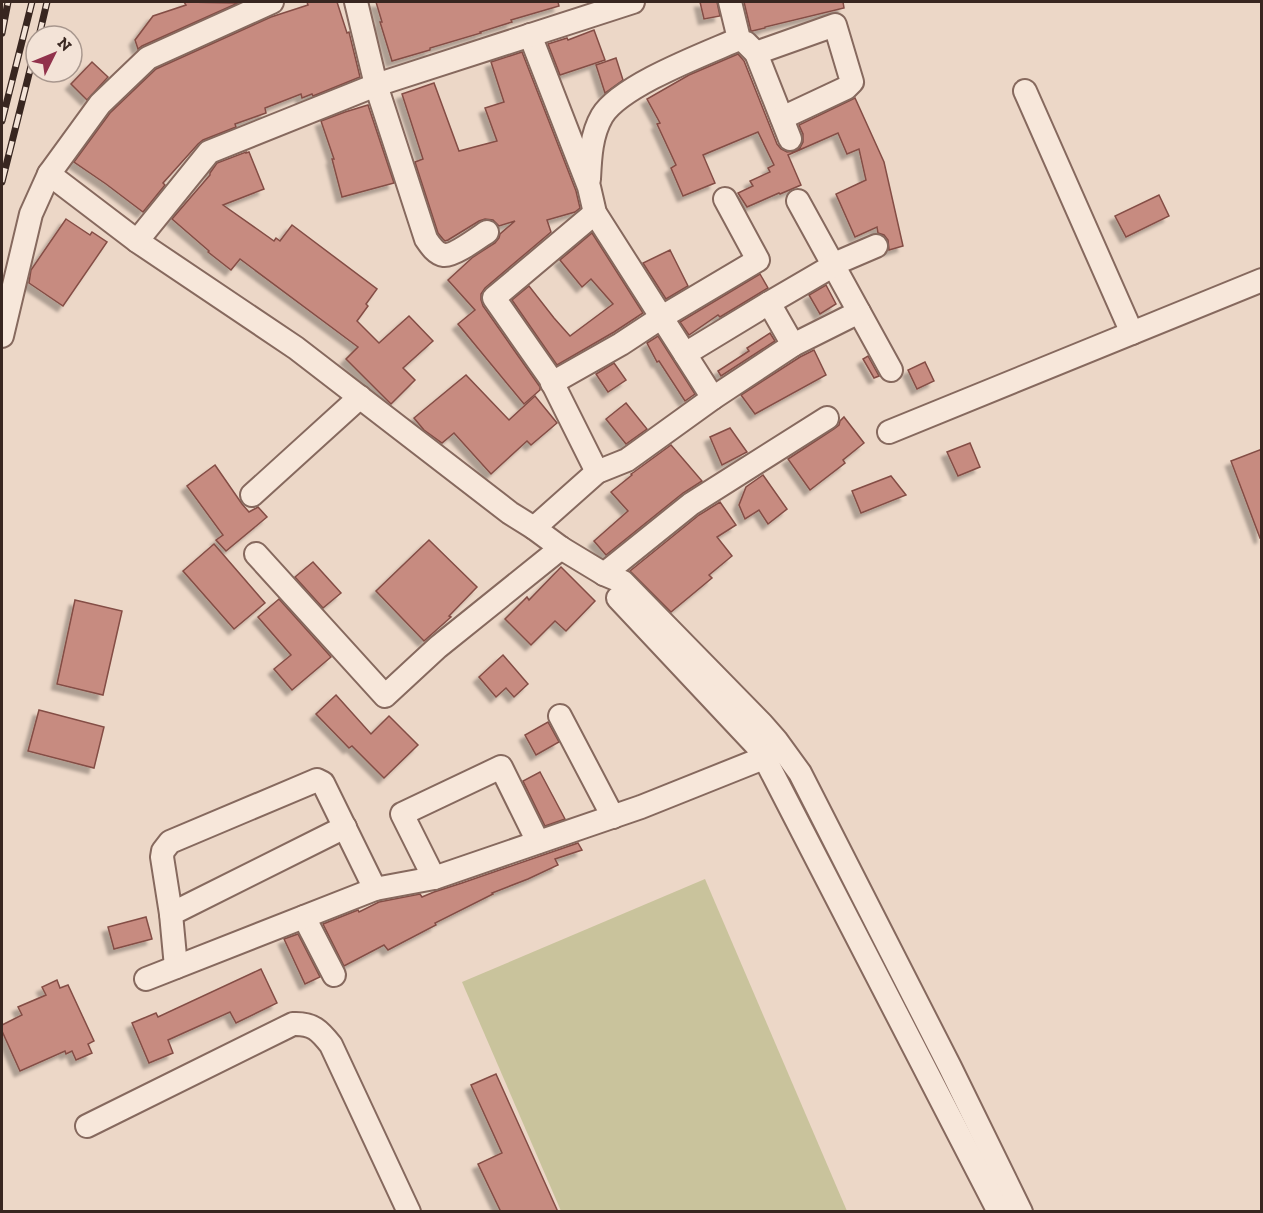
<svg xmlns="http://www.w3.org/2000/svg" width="1263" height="1213" font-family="'Zilla Slab',serif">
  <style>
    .green { fill: #c9c39c }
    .building { fill: #c78b80; stroke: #844d45; stroke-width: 1.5; filter: url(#shadow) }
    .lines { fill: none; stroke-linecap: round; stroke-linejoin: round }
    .minor-casing { stroke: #86695e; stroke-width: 26 }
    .minor { stroke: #f7e7da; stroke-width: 22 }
    .rail-casing { stroke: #382620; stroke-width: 7 }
    .rail { stroke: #f3e3d7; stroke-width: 4.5; stroke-dasharray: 14; stroke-linecap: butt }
  </style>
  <defs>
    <filter id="shadow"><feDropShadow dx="-5.5" dy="5.5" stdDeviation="1.5" flood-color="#0004"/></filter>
  </defs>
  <rect width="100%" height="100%" fill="#ecd7c7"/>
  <path class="green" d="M 705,879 L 847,1211 L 561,1211 L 462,982 Z"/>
  <g class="building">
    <path d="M 184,2 L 238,3 L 142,46 L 138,49 L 135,40 L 153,16 L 186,5 Z"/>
    <path d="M 307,2 L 337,2 L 347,33 L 349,32 L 360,77 L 313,96 L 312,94 L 302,98 L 301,94 L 265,108 L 266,113 L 235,124 L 236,127 L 203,140 L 198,144 L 163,183 L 165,185 L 143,212 L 106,184 L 74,162 L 110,113 L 156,69 L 271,17 L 308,5 Z"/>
    <path d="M 376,2 L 558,2 L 559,6 L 511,20 L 512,22 L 480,32 L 481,33 L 430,48 L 430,50 L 392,61 L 380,22 L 382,22 Z"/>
    <path d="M 700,2 L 717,2 L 720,16 L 704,19 Z"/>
    <path d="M 744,2 L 843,2 L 844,8 L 765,27 L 765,28 L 752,31 L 751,31 Z"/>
    <path d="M 594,30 L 605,60 L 560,75 L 548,44 L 567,38 L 568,40 Z"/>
    <path d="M 522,52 L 576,191 L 580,208 L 575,212 L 547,220 L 551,232 L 485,288 L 481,294 L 481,300 L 483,306 L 540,387 L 540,390 L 524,404 L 458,324 L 475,310 L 448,280 L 473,257 L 495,243 L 499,238 L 500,234 L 515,221 L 499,226 L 493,220 L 485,219 L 479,221 L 448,240 L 445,241 L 443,239 L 438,233 L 415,162 L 423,159 L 402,94 L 434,83 L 459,151 L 497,141 L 485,108 L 504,102 L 491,62 Z"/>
    <path d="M 738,54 L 744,61 L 777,144 L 781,149 L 787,152 L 795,151 L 800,148 L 803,142 L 803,134 L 799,125 L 855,98 L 884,162 L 903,246 L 889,250 L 888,240 L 884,235 L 878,233 L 877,227 L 855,237 L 836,194 L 866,180 L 859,149 L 847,154 L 838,133 L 788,155 L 801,185 L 780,194 L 779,193 L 747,207 L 738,193 L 753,186 L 750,181 L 770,172 L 768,168 L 774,165 L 758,132 L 703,155 L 715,183 L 683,196 L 671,168 L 676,165 L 657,124 L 660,123 L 647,99 L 689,75 Z"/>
    <path d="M 616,58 L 623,80 L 605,93 L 596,65 Z"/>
    <path d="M 92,62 L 108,77 L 87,100 L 71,84 Z"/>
    <path d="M 368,105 L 394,183 L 342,197 L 332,159 L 334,159 L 321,121 L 345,112 Z"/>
    <path d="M 246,152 L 246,153 L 249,152 L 264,189 L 223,205 L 274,241 L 276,238 L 280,241 L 292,225 L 377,289 L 366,304 L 368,306 L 357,321 L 379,343 L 409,316 L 433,341 L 403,368 L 415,380 L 391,404 L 346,359 L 358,347 L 240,259 L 231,270 L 208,252 L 209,251 L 172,219 L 210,175 L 210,173 L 217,163 Z"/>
    <path d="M 1159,195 L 1169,216 L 1126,237 L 1115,216 Z"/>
    <path d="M 66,219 L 90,235 L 92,232 L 107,242 L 63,306 L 29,283 L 31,270 Z"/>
    <path d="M 592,233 L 643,313 L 614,332 L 557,365 L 512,300 L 529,286 L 554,318 L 570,336 L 613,304 L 591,279 L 582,287 L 560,260 Z"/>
    <path d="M 670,250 L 688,286 L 666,299 L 643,263 Z"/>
    <path d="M 760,274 L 768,288 L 720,317 L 718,315 L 689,335 L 680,322 Z"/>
    <path d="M 826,285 L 836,304 L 820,314 L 809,295 Z"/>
    <path d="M 770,333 L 775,341 L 721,376 L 718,371 L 749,351 L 747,348 Z"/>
    <path d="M 658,336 L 695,394 L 685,401 L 659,361 L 657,362 L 647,343 Z"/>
    <path d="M 814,350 L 826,375 L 755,414 L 741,395 L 800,357 Z"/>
    <path d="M 868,356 L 879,376 L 874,378 L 863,359 Z"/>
    <path d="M 925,362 L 934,381 L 917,389 L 908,370 Z"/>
    <path d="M 614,363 L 626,380 L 608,392 L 596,374 Z"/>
    <path d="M 466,375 L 509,420 L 535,396 L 557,423 L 531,445 L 527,441 L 491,474 L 454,433 L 442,443 L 424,430 L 414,418 Z"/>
    <path d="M 626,403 L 647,429 L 626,444 L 606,419 Z"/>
    <path d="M 844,417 L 864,443 L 843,460 L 845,463 L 810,490 L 788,459 L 834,429 L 839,425 L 840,421 Z"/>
    <path d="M 730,428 L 747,452 L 722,465 L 710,437 Z"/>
    <path d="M 970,443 L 980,467 L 958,476 L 947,452 Z"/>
    <path d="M 671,445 L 702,481 L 683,493 L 606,555 L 594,541 L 628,511 L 611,492 L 632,475 L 631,474 L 634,472 Z"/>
    <path d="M 1262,449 L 1262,537 L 1260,538 L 1231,461 Z"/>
    <path d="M 215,465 L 242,504 L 249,512 L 258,507 L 267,517 L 226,551 L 216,540 L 223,535 L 187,486 Z"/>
    <path d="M 763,475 L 787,509 L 768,524 L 759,510 L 745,519 L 739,505 L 746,487 Z"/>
    <path d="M 891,476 L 906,495 L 861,513 L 852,491 Z"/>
    <path d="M 720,502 L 736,525 L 717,537 L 732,556 L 709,575 L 712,578 L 671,612 L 630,571 L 699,515 Z"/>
    <path d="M 429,540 L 477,587 L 449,616 L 451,617 L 424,641 L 376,591 Z"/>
    <path d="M 214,544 L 265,603 L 234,629 L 183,571 Z"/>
    <path d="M 313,562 L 341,593 L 323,608 L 295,577 Z"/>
    <path d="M 561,567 L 595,601 L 566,631 L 555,621 L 531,645 L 505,619 L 527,597 L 529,600 Z"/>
    <path d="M 279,599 L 331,657 L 292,690 L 274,669 L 291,655 L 258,617 Z"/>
    <path d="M 75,600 L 122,611 L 103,695 L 57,684 Z"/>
    <path d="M 503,655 L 528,684 L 514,697 L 506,688 L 496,697 L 479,677 Z"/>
    <path d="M 336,695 L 371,734 L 389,716 L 418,745 L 384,778 L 352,746 L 349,748 L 316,714 Z"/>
    <path d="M 39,710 L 104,727 L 94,768 L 28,751 Z"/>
    <path d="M 548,722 L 559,742 L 536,755 L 525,735 Z"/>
    <path d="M 540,772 L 565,819 L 545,826 L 523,781 Z"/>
    <path d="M 578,843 L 582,850 L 555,859 L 558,865 L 528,879 L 492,893 L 493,894 L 435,923 L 436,925 L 388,950 L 384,945 L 344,966 L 323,924 L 358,910 L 359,912 L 379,902 L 420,894 L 422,897 L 434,892 L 462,883 Z"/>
    <path d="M 146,917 L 152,939 L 114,949 L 108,927 Z"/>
    <path d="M 298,934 L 320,977 L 305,984 L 284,939 Z"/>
    <path d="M 261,969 L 277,1003 L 236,1023 L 230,1012 L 168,1040 L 173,1053 L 149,1063 L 132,1023 L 156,1013 L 158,1017 Z"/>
    <path d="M 57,980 L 60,988 L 68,985 L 94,1041 L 88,1044 L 92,1053 L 76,1060 L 72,1051 L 66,1054 L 65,1051 L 20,1071 L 2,1031 L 2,1025 L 22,1015 L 18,1007 L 46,995 L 42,987 Z"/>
    <path d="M 496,1074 L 558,1212 L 501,1212 L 478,1164 L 502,1153 L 471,1085 Z"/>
  </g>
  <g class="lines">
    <defs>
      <g id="minor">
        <path d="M 356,2 L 376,85 L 426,239 C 430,245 436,254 444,255 C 454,256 478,238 487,232"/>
        <path d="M 530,35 L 589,187 L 595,213 L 713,398"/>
        <path d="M 746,43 L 756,53 L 790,139"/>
        <path d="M 756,53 L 835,25 L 852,82 L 846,88 L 782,118"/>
        <path d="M 1025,91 L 1132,333"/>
        <path d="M 49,174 L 137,241 L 296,348 L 510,513 L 534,528 L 561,548 L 604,574 L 623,582 L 762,724 L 776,740 L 800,773 L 950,1067 L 1021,1212"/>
        <path d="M 589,179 C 590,158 591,135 602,116 C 621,85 705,54 739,39 L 730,2"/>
        <path d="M 798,201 L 891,370"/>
        <path d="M 595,213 L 494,298 L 550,378 L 597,472"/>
        <path d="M 137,241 L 209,152 L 376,85 L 633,2"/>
        <path d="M 2,336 L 31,214 L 49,174 L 100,104 L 148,58 L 272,2"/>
        <path d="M 793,345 L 859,312"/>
        <path d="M 685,354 L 769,303"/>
        <path d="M 552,383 L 621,344 L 662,317 L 758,260 L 725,199"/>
        <path d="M 889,432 L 1262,280"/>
        <path d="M 252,495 L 360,397"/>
        <path d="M 534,528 L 597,472 L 627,460 L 713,398 L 793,345 L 769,303 L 841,261 L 876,246"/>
        <path d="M 256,554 L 385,696 L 438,647 L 561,548"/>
        <path d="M 604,574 L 691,504 L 827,418"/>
        <path d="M 618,598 L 756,745 L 764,757 L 999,1212"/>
        <path d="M 560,716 L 613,817"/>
        <path d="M 434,878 L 402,814 L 501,767 L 538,842"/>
        <path d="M 171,914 L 162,857 L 163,851 L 170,842 L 317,780 L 323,783 L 375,889"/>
        <path d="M 304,917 L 334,975"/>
        <path d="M 176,967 L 171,914 L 345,827"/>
        <path d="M 146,979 L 375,889 L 434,878 L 641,807 L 776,753"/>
        <path d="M 87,1126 L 293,1024 C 313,1023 320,1031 331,1045 L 409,1212"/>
      </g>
    </defs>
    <use href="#minor" class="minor-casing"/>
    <use href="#minor" class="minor"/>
    <defs>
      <g id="rail">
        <path d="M 2,33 L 8,2"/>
        <path d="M 39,36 L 47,2"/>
        <path d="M 2,121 L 32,2"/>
        <path d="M 2,182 L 36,46"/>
      </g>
    </defs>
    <use href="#rail" class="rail-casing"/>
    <use href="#rail" class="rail"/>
  </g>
  <rect width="1263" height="1213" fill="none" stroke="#382620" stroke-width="6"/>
  <g transform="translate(54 54) rotate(47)"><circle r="28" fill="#f3e3d7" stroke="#a8978e" stroke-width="1.5"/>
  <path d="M0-4.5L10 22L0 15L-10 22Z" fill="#91324c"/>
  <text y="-9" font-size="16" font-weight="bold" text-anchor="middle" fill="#382620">N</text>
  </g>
</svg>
